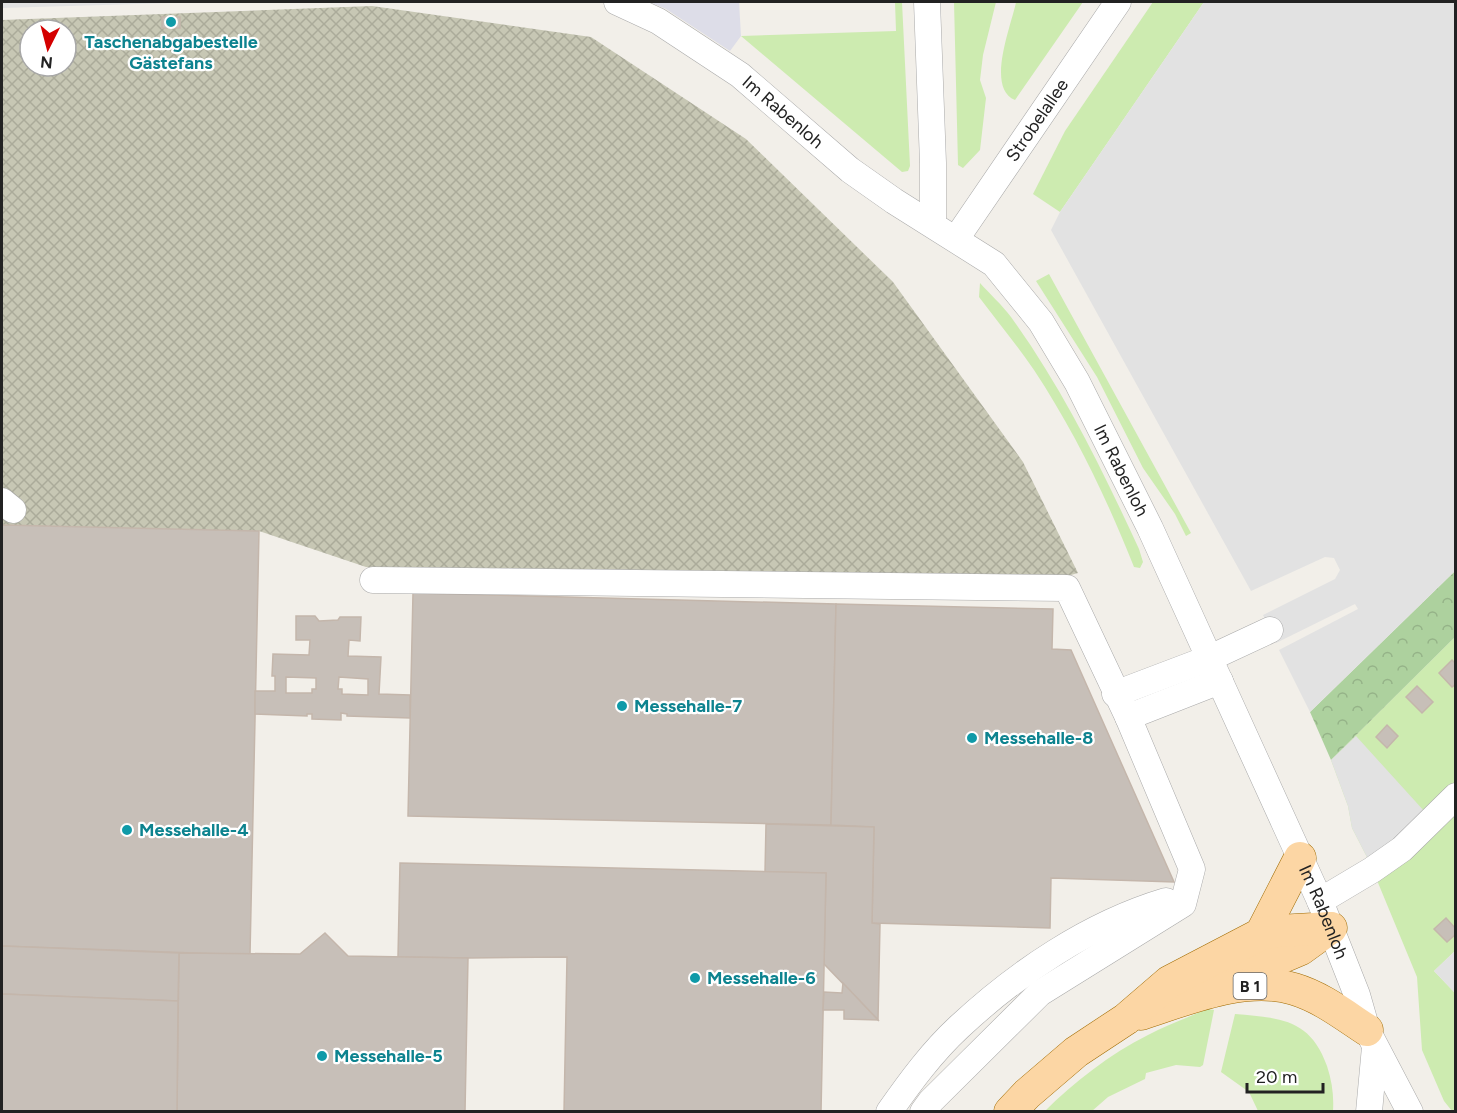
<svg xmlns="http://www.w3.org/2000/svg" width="1457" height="1113" font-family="Figtree,sans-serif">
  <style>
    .construction { fill: url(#construction-cross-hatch); fill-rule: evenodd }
    .grass { fill: #cdebb0 }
    .forest { fill: url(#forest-crowns) }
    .parking { fill: #e2e2e2 }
    .plaza { fill: #dddde8 }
    .building { fill: #c7bfb8; stroke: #c4b6ab; stroke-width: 1.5; fill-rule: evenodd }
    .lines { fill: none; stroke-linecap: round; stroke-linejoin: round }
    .minor-casing { stroke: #a9a9a9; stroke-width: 27 }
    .major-casing { stroke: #a06b00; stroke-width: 33 }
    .minor { stroke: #fff; stroke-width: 26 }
    .major { stroke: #fcd6a4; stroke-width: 32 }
    .culture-dot { fill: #0f9aa8; stroke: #fff; stroke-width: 2 }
    .labels { text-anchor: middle; stroke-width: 4.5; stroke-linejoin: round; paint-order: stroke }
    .shield { fill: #fff; stroke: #646464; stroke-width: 1.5 }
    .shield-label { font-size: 16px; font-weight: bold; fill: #222 }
    .culture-label { font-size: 18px; font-weight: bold; fill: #0d838f; stroke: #fff; text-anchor: start }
    .street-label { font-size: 18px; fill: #222; stroke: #fff }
  </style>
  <defs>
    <pattern id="construction-cross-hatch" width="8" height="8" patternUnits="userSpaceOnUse" patternTransform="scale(1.5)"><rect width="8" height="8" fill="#c7c7b4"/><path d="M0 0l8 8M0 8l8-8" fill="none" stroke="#abab9a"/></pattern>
    <pattern id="forest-crowns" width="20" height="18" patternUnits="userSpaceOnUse" patternTransform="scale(1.5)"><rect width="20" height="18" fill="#add19e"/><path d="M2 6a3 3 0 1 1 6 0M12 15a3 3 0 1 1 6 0" fill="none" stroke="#95b388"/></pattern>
  </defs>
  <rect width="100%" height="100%" fill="#f2efe9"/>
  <path class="construction" d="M 372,6 L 591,37 L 746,139 L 893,282 L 1023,462 L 1078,573 L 1057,579 L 366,567 L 259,531 L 2,525 L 2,20 ZM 30,30 L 66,30 L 66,66 L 30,66 Z"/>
  <g class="grass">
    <path d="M 895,2 L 902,2 L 910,166 L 908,171 L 902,172 L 741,36 L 896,31 Z"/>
    <path d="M 954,2 L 996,2 L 983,55 L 980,80 L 986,98 L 980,150 L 963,168 L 958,165 Z"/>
    <path d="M 1016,2 L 1083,2 L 1015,100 C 985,88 1012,24 1016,2 Z"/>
    <path d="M 1153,2 L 1204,2 L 1060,212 L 1033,194 L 1065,131 Z"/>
    <path d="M 1049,274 L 1191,533 L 1186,536 L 1175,514 L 1143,468 L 1097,377 L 1036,281 Z"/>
    <path d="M 980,283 C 990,294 1002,305 1011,317 C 1063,389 1102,469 1139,549 L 1143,562 L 1140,568 L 1134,567 C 1107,499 1075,432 1034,370 C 1017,345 997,321 979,297 Z"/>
    <path d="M 1455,637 L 1455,951 L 1434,971 L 1455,993 L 1455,1111 L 1452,1111 L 1444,1101 L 1422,1050 L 1417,977 L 1369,861 L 1352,828 L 1348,806 L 1331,760 Z"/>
    <path d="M 1207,1009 L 1214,1010 L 1203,1065 L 1200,1067 L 1176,1065 L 1146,1073 L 1145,1079 L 1108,1097 L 1092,1111 L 1044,1112 C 1074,1082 1110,1054 1148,1035 C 1167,1025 1187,1018 1207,1009 Z"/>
    <path d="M 1235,1014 C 1279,1018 1310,1018 1327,1066 C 1332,1081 1334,1096 1333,1111 L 1258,1111 L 1249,1092 L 1221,1072 Z"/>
  </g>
  <path class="forest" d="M 1455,571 L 1455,637 L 1331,760 L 1310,712 Z"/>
  <g class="parking">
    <path d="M 2,2 L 204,2 L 2,8 Z"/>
    <path d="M 1204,2 L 1455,2 L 1455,571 L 1310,712 L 1279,650 L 1358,609 L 1355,604 L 1276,643 L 1263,615 L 1335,579 L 1340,570 L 1334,558 L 1325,557 L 1251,591 L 1051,230 L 1060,212 Z"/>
    <path d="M 1356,736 L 1425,812 L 1380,853 L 1369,861 L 1352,828 L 1348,806 L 1331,760 Z"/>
    <path d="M 1455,951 L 1455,993 L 1434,971 Z"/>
  </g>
  <path class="plaza" d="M 649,2 L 739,2 L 741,36 L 730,51 L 666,9 Z"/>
  <g class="building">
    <rect x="162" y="17" width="18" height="11"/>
    <path d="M 2,525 L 259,531 L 250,955 L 2,946 Z"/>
    <path d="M 413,593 L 836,604 L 831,825 L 408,816 Z"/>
    <path d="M 836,604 L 1053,609 L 1052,649 L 1071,650 L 1174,882 L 1051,878 L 1050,928 L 872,923 L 874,827 L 831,825 Z"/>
    <path d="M 296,616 L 315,616 L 319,621 L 338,620 L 340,617 L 361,617 L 360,641 L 349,640 L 348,656 L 381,657 L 379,694 L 410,695 L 410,718 L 347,716 L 347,714 L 341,713 L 341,720 L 312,719 L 312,714 L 307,714 L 307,716 L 255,714 L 255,691 L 275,691 L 275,676 L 272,676 L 273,654 L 309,655 L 310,640 L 296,640 ZM 286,677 L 316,678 L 316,689 L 312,689 L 312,693 L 286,693 ZM 339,677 L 368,679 L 368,695 L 342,694 L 342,689 L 338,689 Z"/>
    <path d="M 1452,660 L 1456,664 L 1456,684 L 1452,687 L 1439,673 Z"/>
    <path d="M 1417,686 L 1433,702 L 1422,713 L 1406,697 Z"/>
    <path d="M 1387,725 L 1398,736 L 1387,748 L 1376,737 Z"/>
    <path d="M 766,824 L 874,827 L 872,923 L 880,924 L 878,1020 L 824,964 L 826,873 L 765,872 Z"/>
    <path d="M 400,863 L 826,873 L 821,1112 L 564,1112 L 567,957 L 468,958 L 398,957 Z"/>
    <path d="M 1446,918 L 1456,929 L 1456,934 L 1447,942 L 1434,929 Z"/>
    <path d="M 325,933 L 348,956 L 468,958 L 465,1112 L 177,1112 L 179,953 L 300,954 Z"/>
    <path d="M 2,946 L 179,953 L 178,1001 L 2,994 Z"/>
    <path d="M 843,983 L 878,1020 L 844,1019 L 844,1010 L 823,1010 L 824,992 L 842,993 Z"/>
    <path d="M 2,994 L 178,1001 L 177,1112 L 2,1112 Z"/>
  </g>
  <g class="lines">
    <defs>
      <g id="minor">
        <path id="s1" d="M 617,2 L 658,21 L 740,75 L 850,170 L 894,201 L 994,264 L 1041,322 L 1077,382 L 1150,528 L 1320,901 L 1357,995 L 1367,1030 L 1410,1112"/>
        <path d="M 927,2 L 933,163 L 933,224"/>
        <path id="s2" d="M 956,239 L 1118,2"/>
        <path d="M 2,501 L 13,510"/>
        <path d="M 373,580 L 1067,588 L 1128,717 L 1192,869 L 1183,904 L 1040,993 L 931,1101 L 923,1112"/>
        <path d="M 1115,694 L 1210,658 L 1270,630"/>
        <path d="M 1128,717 L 1220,681"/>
        <path d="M 1320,901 L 1372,870 L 1402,849 L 1456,796"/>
        <path d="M 889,1112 C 910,1082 932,1052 959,1027 C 1017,973 1089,924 1166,901"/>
        <path d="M 1369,1112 L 1375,1047"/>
      </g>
      <g id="major">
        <path d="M 1261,934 L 1300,858"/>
        <path d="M 1231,979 L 1301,949 L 1330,928"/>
        <path d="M 1141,1014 C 1187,999 1246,974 1294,989 C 1321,997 1344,1015 1367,1030"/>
        <path d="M 1010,1112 L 1027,1094 L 1076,1052 L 1126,1019 L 1169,982 L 1261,934 L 1278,931 L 1331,928"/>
      </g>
    </defs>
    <use href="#minor" class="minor-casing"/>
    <use href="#major" class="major-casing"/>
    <use href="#minor" class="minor"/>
    <use href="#major" class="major"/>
  </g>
  <g class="culture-dot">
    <circle cx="171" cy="22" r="6"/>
    <circle cx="622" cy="706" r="6"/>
    <circle cx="972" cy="738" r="6"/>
    <circle cx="127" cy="830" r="6"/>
    <circle cx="695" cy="978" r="6"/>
    <circle cx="322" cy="1056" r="6"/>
  </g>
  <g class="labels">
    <rect class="shield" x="1233.5" y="973" width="33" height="26" rx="4.5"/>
    <g class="shield-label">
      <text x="1250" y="992">B 1</text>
    </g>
    <g class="culture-label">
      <text x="171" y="48" text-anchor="middle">Taschenabgabestelle<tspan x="171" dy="21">Gästefans</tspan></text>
      <text x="634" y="712">Messehalle-7</text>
      <text x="984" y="744">Messehalle-8</text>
      <text x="139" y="836">Messehalle-4</text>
      <text x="707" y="984">Messehalle-6</text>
      <text x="334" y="1062">Messehalle-5</text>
    </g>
    <g class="street-label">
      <text dy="6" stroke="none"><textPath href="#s1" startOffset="200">Im Rabenloh</textPath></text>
      <text dy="6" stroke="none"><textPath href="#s2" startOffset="144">Strobelallee</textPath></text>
      <text dy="6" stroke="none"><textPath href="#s1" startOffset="704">Im Rabenloh</textPath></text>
      <text dy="6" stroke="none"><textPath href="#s1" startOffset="1190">Im Rabenloh</textPath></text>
    </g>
  </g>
  <rect width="1457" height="1113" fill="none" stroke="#222222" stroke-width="6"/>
  <g transform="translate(48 48) rotate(186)"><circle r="28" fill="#ffffff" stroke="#a7a7a7" stroke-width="1.5"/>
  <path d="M0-4.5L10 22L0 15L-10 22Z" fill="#d40000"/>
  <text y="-9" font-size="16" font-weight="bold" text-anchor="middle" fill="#222222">N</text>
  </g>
  <path d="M1247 1083v9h76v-9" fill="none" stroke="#222222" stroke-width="3"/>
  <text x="1256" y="1083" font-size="18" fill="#222222" stroke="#ffffff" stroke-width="4.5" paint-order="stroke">20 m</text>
</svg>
